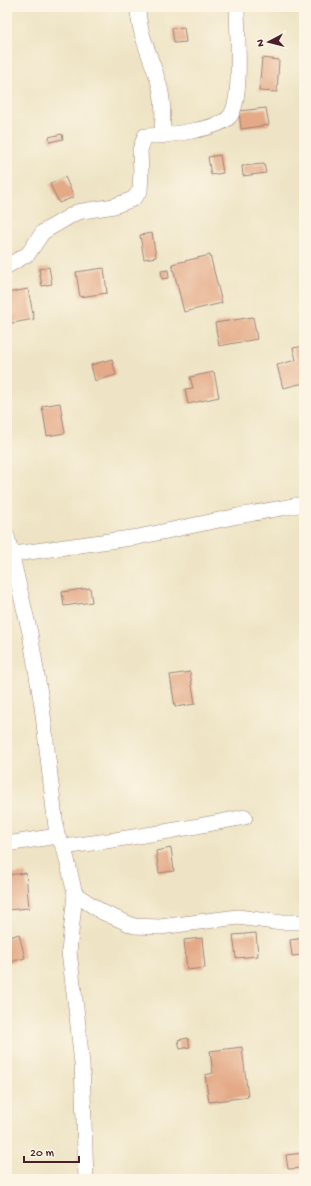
<svg xmlns="http://www.w3.org/2000/svg" width="311" height="1186" font-family="'Gochi Hand',sans-serif">
  <style>
    .building { fill: #e4aa87 }
    .lines { fill: none; stroke-linecap: round; stroke-linejoin: round }
    .street-casing { stroke: #9c8278; stroke-width: 16 }
    .street { stroke: #fff; stroke-width: 15 }
  </style>
  <rect width="100%" height="100%" fill="#fcf5e5"/>
  <filter id="ink" filterUnits="userSpaceOnUse"><feTurbulence type="fractalNoise" baseFrequency=".025" numOctaves="2"/><feDisplacementMap in="SourceGraphic" scale="8" xChannelSelector="R" yChannelSelector="G"/><feConvolveMatrix kernelMatrix="1 2 1 2 8 2 1 2 1" color-interpolation-filters="sRGB"/></filter>
  <filter id="wash" filterUnits="userSpaceOnUse"><feTurbulence type="fractalNoise" baseFrequency=".012" numOctaves="4" result="noise"/><feDisplacementMap in="SourceGraphic" scale="16" xChannelSelector="R" yChannelSelector="G"/><feGaussianBlur stdDeviation="0.9" result="paint"/><feColorMatrix in="noise" values="0 0 0 0 0 0 0 0 0 0 0 0 0 0 0 0 0 1.4 0 .05"/><feComposite in="paint" operator="in"/></filter>
  <g filter="url(#wash)">
    <rect width="100%" height="100%" fill="#eee4c5"/>
    <g id="blocks">
      <g class="building">
        <path d="M 184,27 L 186,42 L 174,43 L 172,28 Z"/>
        <path d="M 262,58 L 279,60 L 277,92 L 259,91 Z"/>
        <path d="M 266,108 L 269,125 L 241,129 L 239,111 Z"/>
        <path d="M 62,134 L 63,139 L 50,142 L 49,137 Z"/>
        <path d="M 7,143 L 10,157 L 7,157 Z"/>
        <path d="M 220,155 L 223,173 L 211,175 L 208,157 Z"/>
        <path d="M 264,164 L 266,173 L 243,176 L 242,166 Z"/>
        <path d="M 65,177 L 74,197 L 59,203 L 50,184 Z"/>
        <path d="M 152,233 L 156,257 L 144,259 L 140,235 Z"/>
        <path d="M 210,255 L 222,303 L 184,312 L 172,264 Z"/>
        <path d="M 49,267 L 52,284 L 42,286 L 39,269 Z"/>
        <path d="M 104,268 L 107,293 L 80,297 L 76,272 Z"/>
        <path d="M 168,270 L 169,278 L 162,279 L 161,271 Z"/>
        <path d="M 28,289 L 34,319 L 7,324 L 7,293 Z"/>
        <path d="M 253,317 L 257,339 L 219,346 L 215,323 Z"/>
        <path d="M 304,346 L 304,383 L 283,388 L 277,365 L 296,360 L 293,348 Z"/>
        <path d="M 112,359 L 116,375 L 95,381 L 91,365 Z"/>
        <path d="M 214,372 L 219,397 L 188,404 L 185,389 L 193,388 L 190,377 Z"/>
        <path d="M 60,403 L 65,433 L 47,436 L 42,406 Z"/>
        <path d="M 90,588 L 92,602 L 64,606 L 62,592 Z"/>
        <path d="M 190,672 L 195,704 L 175,707 L 170,675 Z"/>
        <path d="M 171,848 L 174,871 L 159,873 L 156,851 Z"/>
        <path d="M 7,857 L 10,871 L 7,872 Z"/>
        <path d="M 26,873 L 29,908 L 7,910 L 7,875 Z"/>
        <path d="M 256,933 L 258,956 L 236,958 L 233,935 Z"/>
        <path d="M 19,934 L 25,958 L 7,963 L 7,938 Z"/>
        <path d="M 202,938 L 205,968 L 187,970 L 184,940 Z"/>
        <path d="M 304,938 L 304,955 L 292,956 L 290,940 Z"/>
        <path d="M 188,1038 L 190,1047 L 180,1049 L 178,1040 Z"/>
        <path d="M 242,1047 L 248,1097 L 209,1102 L 205,1075 L 213,1073 L 210,1051 Z"/>
        <path d="M 304,1153 L 304,1168 L 288,1169 L 286,1155 Z"/>
      </g>
    </g>
  </g>
  <g filter="url(#ink)">
    <use href="#blocks" fill-opacity="0" stroke="#9c8278" stroke-width="1"/>
    <g class="lines">
      <defs>
        <g id="street">
          <path d="M 138,7 C 138,33 152,59 159,84 C 164,101 163,118 162,136"/>
          <path d="M 7,266 L 28,254 L 43,232 L 77,212 L 114,206 L 133,199 L 140,191 L 141,172 L 140,150 L 145,136 C 163,136 220,130 230,116 C 243,100 237,30 237,7"/>
          <path d="M 7,536 L 30,633 L 42,706 L 57,836 L 64,847 L 75,894 L 69,952 L 77,1016 L 82,1064 L 86,1179"/>
          <path d="M 7,555 L 138,537 L 238,516 L 304,504"/>
          <path d="M 7,844 L 57,836"/>
          <path d="M 64,847 C 125,839 185,829 245,817"/>
          <path d="M 75,894 L 102,912 L 134,926 L 160,927 L 238,917 L 274,922 L 304,922"/>
        </g>
      </defs>
      <use href="#street" class="street-casing"/>
      <use href="#street" class="street"/>
    </g>
  </g>
  <rect width="311" height="1186" fill="none" stroke="#fcf5e5" stroke-width="24"/>
  <g transform="translate(269 42) rotate(263)" stroke="#fcf5e5" stroke-width="3" paint-order="stroke">
  <path d="M0-3L7 15L0 10L-7 15Z" fill="#4a1f2b"/>
  <text y="-6" font-size="11" font-weight="bold" text-anchor="middle" fill="#4a1f2b">N</text>
  </g>
  <path d="M24 1156v6h55v-6" fill="none" stroke="#4a1f2b" stroke-width="2"/>
  <text x="30" y="1156" font-size="12" fill="#4a1f2b" stroke="#fcf5e5" stroke-width="3" paint-order="stroke">20 m</text>
</svg>
